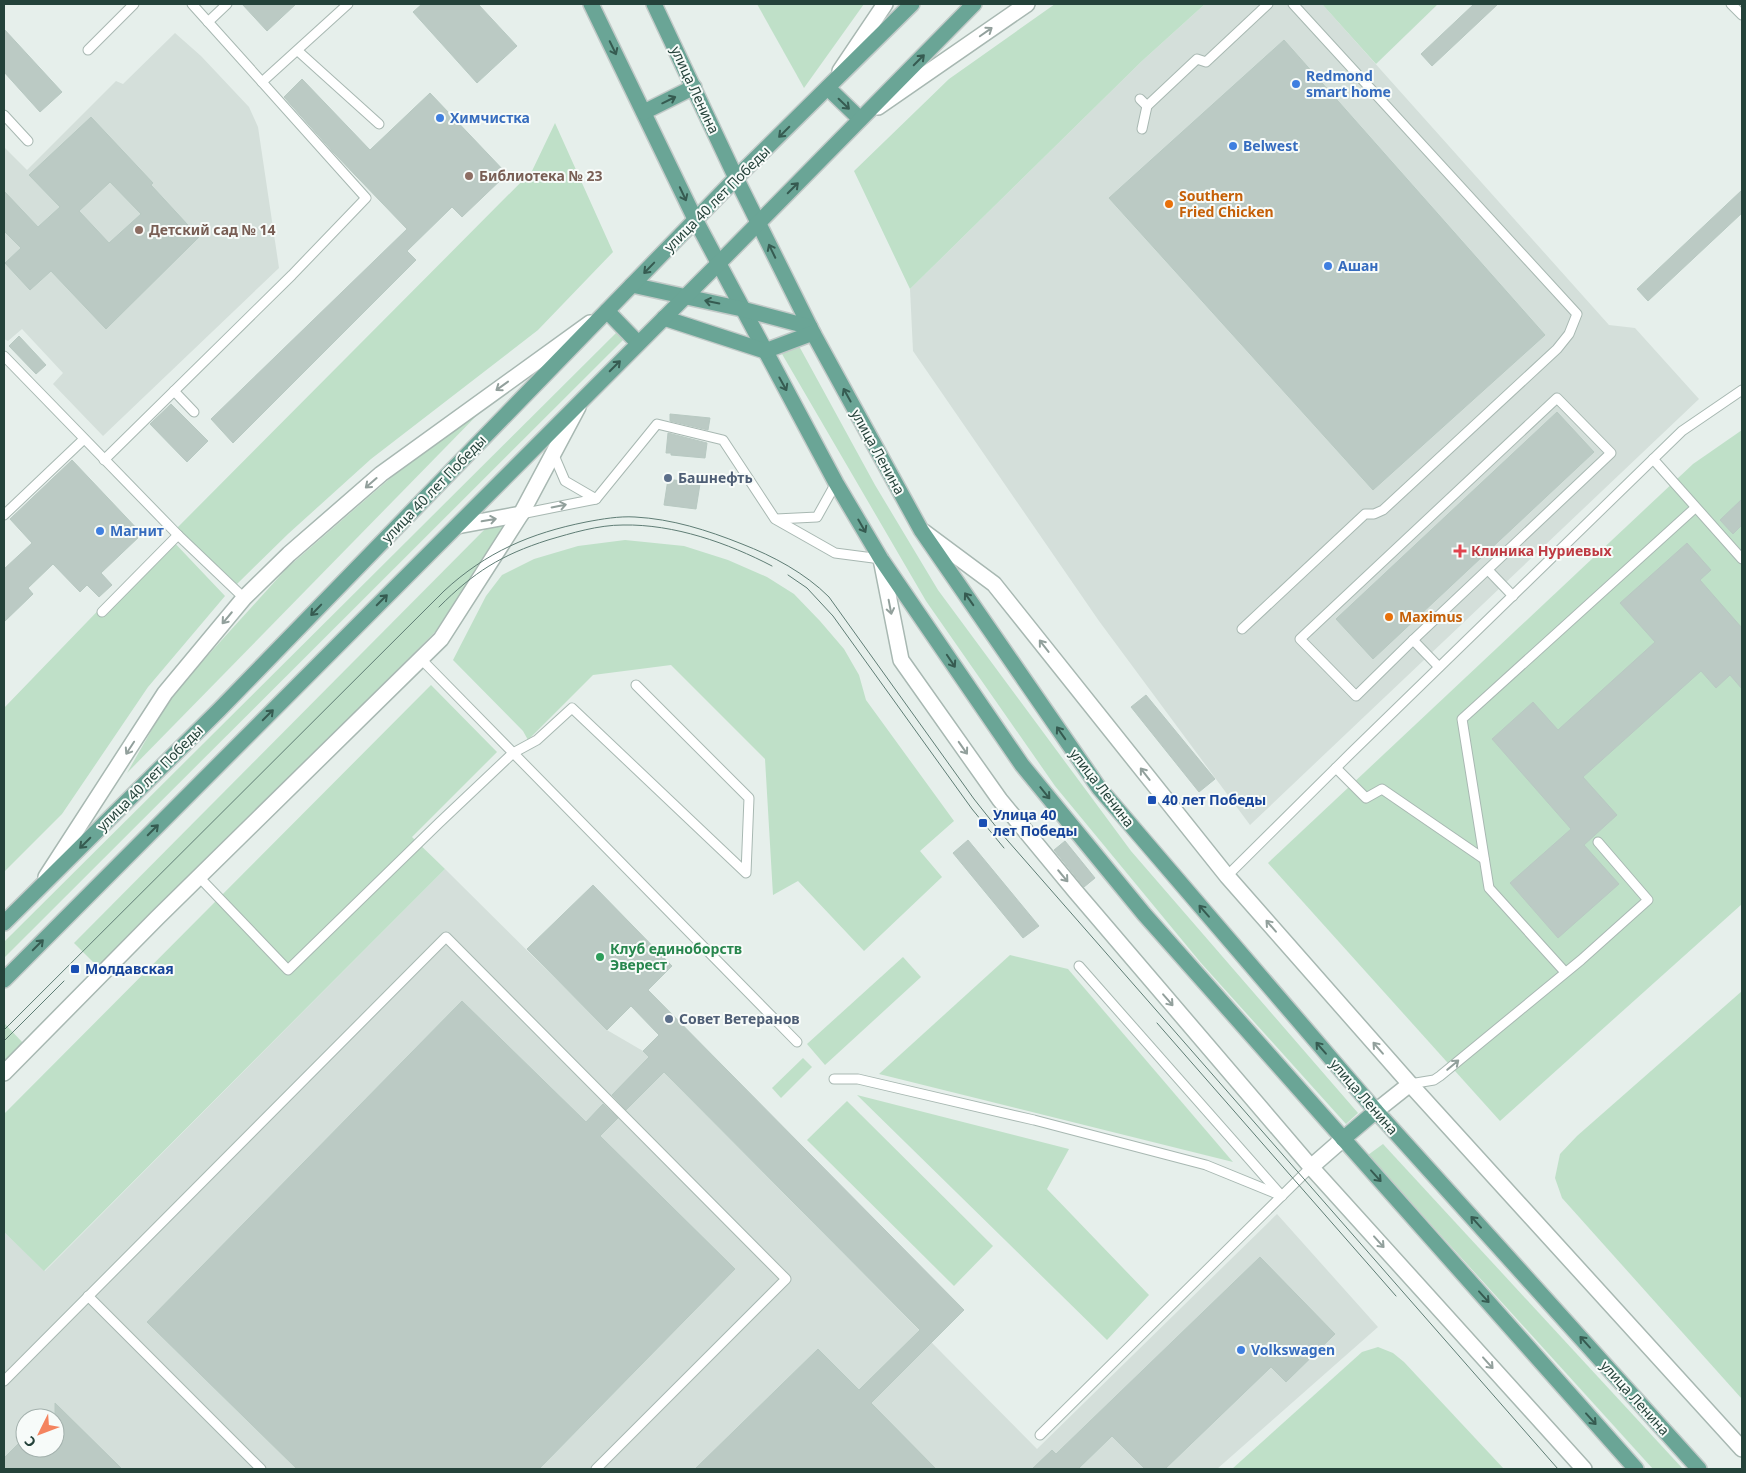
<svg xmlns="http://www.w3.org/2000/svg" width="1746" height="1473" font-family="'Noto Sans',sans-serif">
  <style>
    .built { fill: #d4dfda; fill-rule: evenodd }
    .green { fill: #bfe0c8 }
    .building { fill: #bbcac4; stroke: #b8c9c2; fill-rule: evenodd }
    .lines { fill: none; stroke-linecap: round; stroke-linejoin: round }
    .service-casing { stroke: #a8b8b2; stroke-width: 11 }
    .minor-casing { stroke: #a8b8b2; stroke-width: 18 }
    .tertiary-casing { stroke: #a8b8b2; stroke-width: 18 }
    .primary-casing { stroke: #c2cac8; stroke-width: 18 }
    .service { stroke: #fff; stroke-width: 9 }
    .minor { stroke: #fff; stroke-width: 15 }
    .tertiary { stroke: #fff; stroke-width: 15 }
    .primary { stroke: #6aa596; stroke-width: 15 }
    .tram { stroke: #5f7d75; stroke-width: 1 }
    .oneway { stroke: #92a09c }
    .oneway2 { stroke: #365b51 }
    .shop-dot { fill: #3f7fe0; stroke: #f7fbf9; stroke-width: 2 }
    .education-dot { fill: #8d6e63; stroke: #f7fbf9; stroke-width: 2 }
    .food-dot { fill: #e8710a; stroke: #f7fbf9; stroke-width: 2 }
    .service-dot { fill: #5c6f8a; stroke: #f7fbf9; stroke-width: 2 }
    .health-dot { fill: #e0444e; stroke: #f7fbf9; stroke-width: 2 }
    .transit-dot { fill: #1a4fb4; stroke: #f7fbf9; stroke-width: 2 }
    .leisure-dot { fill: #2e9e5b; stroke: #f7fbf9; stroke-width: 2 }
    .labels { text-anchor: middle; stroke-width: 4; stroke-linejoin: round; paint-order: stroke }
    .shop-label { font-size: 14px; font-weight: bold; fill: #366cbe; stroke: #f7fbf9; text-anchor: start }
    .street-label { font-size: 14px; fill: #24423a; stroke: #f7fbf9 }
    .education-label { font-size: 14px; font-weight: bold; fill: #785e54; stroke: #f7fbf9; text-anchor: start }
    .food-label { font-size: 14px; font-weight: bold; fill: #c56008; stroke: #f7fbf9; text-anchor: start }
    .service-label { font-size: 14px; font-weight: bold; fill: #4e5e75; stroke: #f7fbf9; text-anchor: start }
    .health-label { font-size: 14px; font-weight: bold; fill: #be3a42; stroke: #f7fbf9; text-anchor: start }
    .transit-label { font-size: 14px; font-weight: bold; fill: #164399; stroke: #f7fbf9; text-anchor: start }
    .leisure-label { font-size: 14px; font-weight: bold; fill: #27864d; stroke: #f7fbf9; text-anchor: start }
  </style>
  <rect width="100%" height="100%" fill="#e6efeb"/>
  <g class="built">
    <path d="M 1205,4 L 1322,4 L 1609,325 L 1635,328 L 1699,399 L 1250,825 L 1099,621 L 913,351 L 910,289 L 1142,61 Z"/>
    <path d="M 175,33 L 201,56 L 249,107 L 258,127 L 279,268 L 103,436 L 53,384 L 63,373 L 22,329 L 8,341 L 4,339 L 4,147 L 27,170 L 116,81 L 123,84 Z"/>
    <path d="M 445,869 L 607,1030 L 643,1051 L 649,1057 L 1037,1449 L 1277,1214 L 1378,1327 L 1217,1469 L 4,1469 L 4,1232 L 45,1271 ZM 25,1418 L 55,1418 L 55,1448 L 25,1448 Z"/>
  </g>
  <g class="green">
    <path d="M 757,4 L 864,4 L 804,88 Z"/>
    <path d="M 1055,4 L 1205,4 L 1142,61 L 910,289 L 854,171 L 949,79 Z"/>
    <path d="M 1322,4 L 1438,4 L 1376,64 Z"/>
    <path d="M 555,123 L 613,252 L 538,330 L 371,459 L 288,534 L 237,584 L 177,528 L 532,171 Z"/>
    <path d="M 618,331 L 624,339 L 4,958 L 4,942 Z"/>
    <path d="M 799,346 L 875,485 L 938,590 L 1131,851 L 1358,1113 L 1346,1124 L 1201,963 L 1055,786 L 926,601 L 782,354 Z"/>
    <path d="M 486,406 L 127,773 L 171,696 L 287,568 L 395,474 Z"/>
    <path d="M 1742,430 L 1742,904 L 1500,1121 L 1268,863 L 1693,464 Z"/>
    <path d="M 507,523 L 436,631 L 99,968 L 74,943 L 489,525 Z"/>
    <path d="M 169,537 L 225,596 L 148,687 L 62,814 L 4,872 L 4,708 Z"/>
    <path d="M 625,540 L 684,546 L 728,560 L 767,577 L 794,594 L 820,621 L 844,649 L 859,675 L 866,700 L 954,821 L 920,851 L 942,877 L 864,951 L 798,881 L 773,895 L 765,759 L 671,665 L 593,675 L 528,740 L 523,731 L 453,660 L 486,596 L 502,575 L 534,559 L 578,546 Z"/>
    <path d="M 431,685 L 497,752 L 412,837 L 445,869 L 44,1271 L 4,1232 L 4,1114 Z"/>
    <path d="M 1010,955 L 1068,969 L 1233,1162 L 879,1074 Z"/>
    <path d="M 903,957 L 921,977 L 825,1065 L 807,1044 Z"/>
    <path d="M 1742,991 L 1742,1399 L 1562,1198 L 1555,1178 L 1560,1154 L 1577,1136 Z"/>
    <path d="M 4,1023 L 25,1045 L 4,1066 Z"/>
    <path d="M 803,1058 L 812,1067 L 781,1098 L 772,1088 Z"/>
    <path d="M 857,1095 L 1069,1149 L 1047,1189 L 1149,1295 L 1107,1340 Z"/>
    <path d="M 847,1101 L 993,1246 L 954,1286 L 807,1140 Z"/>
    <path d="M 1383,1144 L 1683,1469 L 1653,1469 L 1368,1155 Z"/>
    <path d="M 1378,1347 L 1393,1353 L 1404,1362 L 1504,1469 L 1232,1469 L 1362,1352 Z"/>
  </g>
  <g class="building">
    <path d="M 242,4 L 296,4 L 267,31 Z"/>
    <path d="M 422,4 L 478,4 L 517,46 L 477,83 L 413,12 Z"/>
    <path d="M 1474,4 L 1498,4 L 1432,66 L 1421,54 Z"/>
    <path d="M 4,29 L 62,92 L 40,112 L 4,72 Z"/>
    <path d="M 1284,40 L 1545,335 L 1373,490 L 1109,198 Z"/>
    <path d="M 302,79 L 370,150 L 430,93 L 507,174 L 462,217 L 452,207 L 407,251 L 416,260 L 233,443 L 211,419 L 407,229 L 333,152 L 284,97 Z"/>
    <path d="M 91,117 L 153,183 L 151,185 L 199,237 L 106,329 L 51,271 L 30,290 L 5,263 L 21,248 L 4,231 L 4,191 L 38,227 L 60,207 L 29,175 ZM 110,182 L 141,214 L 109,243 L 79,211 Z"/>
    <path d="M 1742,190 L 1742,213 L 1648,301 L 1637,289 Z"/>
    <path d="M 19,336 L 46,365 L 36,374 L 9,346 Z"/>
    <path d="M 171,404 L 208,441 L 187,462 L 150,424 Z"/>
    <path d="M 1557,412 L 1594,452 L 1373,659 L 1336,619 Z"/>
    <path d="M 670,414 L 710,418 L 708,430 L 670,421 Z"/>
    <path d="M 668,433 L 707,443 L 705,458 L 671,455 L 671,453 L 666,453 Z"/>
    <path d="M 72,460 L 142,534 L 101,573 L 112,585 L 99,597 L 87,585 L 80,592 L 53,564 L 28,588 L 33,594 L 4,622 L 4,569 L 32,543 L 10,519 Z"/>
    <path d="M 668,479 L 700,484 L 696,509 L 664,505 Z"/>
    <path d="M 1742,499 L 1742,525 L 1733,534 L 1720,520 Z"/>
    <path d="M 1687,543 L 1711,570 L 1700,580 L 1742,628 L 1742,689 L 1730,675 L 1716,688 L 1701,671 L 1583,777 L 1617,815 L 1584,845 L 1619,884 L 1558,938 L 1510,883 L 1571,829 L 1492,739 L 1533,702 L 1558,730 L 1655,642 L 1620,603 Z"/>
    <path d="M 1146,695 L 1215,779 L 1199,792 L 1131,707 Z"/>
    <path d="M 968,840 L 1039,926 L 1023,938 L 953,853 Z"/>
    <path d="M 1065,841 L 1095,878 L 1084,887 L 1054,850 Z"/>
    <path d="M 593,885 L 672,966 L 648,990 L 964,1310 L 871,1403 L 936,1469 L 695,1469 L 818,1349 L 859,1390 L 920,1330 L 664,1072 L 626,1110 L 612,1095 L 649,1057 L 643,1051 L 659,1035 L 631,1006 L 607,1030 L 527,949 Z"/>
    <path d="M 462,1001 L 586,1122 L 603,1104 L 618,1118 L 600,1136 L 735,1269 L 539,1469 L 297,1469 L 147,1322 Z"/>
    <path d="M 1260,1257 L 1335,1334 L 1286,1382 L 1271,1367 L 1165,1469 L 1145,1469 L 1112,1436 L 1078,1469 L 1032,1469 L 1052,1450 L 1056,1454 Z"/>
    <path d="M 55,1403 L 122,1469 L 4,1469 L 4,1458 L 25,1437 L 25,1448 L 55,1448 Z"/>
  </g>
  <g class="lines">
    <defs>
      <g id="service">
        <path d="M 1731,4 L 1742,15"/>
        <path d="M 208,22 L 227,4"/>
        <path d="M 88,50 L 134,4"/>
        <path d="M 298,51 L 379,124"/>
        <path d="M 262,82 L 348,4"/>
        <path d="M 1140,99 L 1147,106 L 1142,129"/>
        <path d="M 1147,106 L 1197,59 L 1206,62 L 1268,4"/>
        <path d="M 4,115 L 28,141"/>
        <path d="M 4,356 L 178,535 L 244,598"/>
        <path d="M 174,391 L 194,412"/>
        <path d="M 1557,398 L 1611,453 L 1413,640 L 1356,696 L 1300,639 Z"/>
        <path d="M 553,453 L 565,481 L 596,499"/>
        <path d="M 1653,459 L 1742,559"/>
        <path d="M 104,460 L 292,275 L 366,198 L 192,4"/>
        <path d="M 521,514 L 596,499 L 657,424 L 723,440 L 775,519 L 835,553 L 881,559"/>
        <path d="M 4,515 L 84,439"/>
        <path d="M 776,519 L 817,517 L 836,483"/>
        <path d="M 1488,570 L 1513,596"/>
        <path d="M 102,612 L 178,535"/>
        <path d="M 1242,629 L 1365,514 L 1374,514 L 1383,510 L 1557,349 L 1569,334 L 1577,314 L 1293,4"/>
        <path d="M 1413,640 L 1439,667"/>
        <path d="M 421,659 L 797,1042"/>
        <path d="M 1336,768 L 1366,798 L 1382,789 L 1484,859"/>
        <path d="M 1227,876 L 1351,753 L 1682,431 L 1742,390"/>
        <path d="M 199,877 L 288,970 L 439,823 L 513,753 L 537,740 L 572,708 L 746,873 L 749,798 L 636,685"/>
        <path d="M 1079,966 L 1280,1194"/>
        <path d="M 1565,972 L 1489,888 L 1462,719 L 1695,508"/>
        <path d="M 834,1079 L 858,1079 L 1034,1120 L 1206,1165 L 1282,1196"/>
        <path d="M 1410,1084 L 1434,1080 L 1440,1076 L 1581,960 L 1648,900 L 1598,842"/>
        <path d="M 88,1296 L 261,1469"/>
        <path d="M 4,1381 L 446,937 L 786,1279 L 596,1469"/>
        <path d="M 1040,1435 L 1311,1167"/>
      </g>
      <g id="minor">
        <path d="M 840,71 L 885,4"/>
        <path d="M 878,107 L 1027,4"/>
        <path d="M 457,526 L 521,514"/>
        <path d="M 881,559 L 901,660 L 1000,800 L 1076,892 L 1311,1167 L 1584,1469"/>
        <path d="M 46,877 L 165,693 L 244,598 L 289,554 L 381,474 L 590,323"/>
        <path d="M 4,1073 L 157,918 L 441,639 L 521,514 L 578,407"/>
        <path d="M 1311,1167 L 1343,1139"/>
      </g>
      <g id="tertiary">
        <path d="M 924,532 L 994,584 L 1227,876 L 1410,1084 L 1742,1449"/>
        <path d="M 1376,1111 L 1410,1084"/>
      </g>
      <g id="primary">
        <path d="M 591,4 L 696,221 L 836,483 L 881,559 L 1022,765 L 1144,914 L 1636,1469"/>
        <path d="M 654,4 L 736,178 L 813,333 L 921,530 L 1099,788 L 1376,1111 L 1699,1469"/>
        <path d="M 828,88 L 860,119"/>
        <path d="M 644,112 L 694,87"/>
        <path d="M 632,285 L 742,309 L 810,327"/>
        <path d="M 607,311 L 638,343"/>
        <path d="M 664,318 L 765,351 L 813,333"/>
        <path d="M 4,923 L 219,710 L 736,178 L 912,4"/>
        <path d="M 4,980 L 718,264 L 974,4"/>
        <path d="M 1343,1139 L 1376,1111"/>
      </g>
    </defs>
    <use href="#service" class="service-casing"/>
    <use href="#minor" class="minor-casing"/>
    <use href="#tertiary" class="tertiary-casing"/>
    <use href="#primary" class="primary-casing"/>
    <use href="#service" class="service"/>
    <use href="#minor" class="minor"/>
    <use href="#tertiary" class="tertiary"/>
    <use href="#primary" class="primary"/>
    <g class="tram">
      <path d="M 788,575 L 807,588 L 833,616 L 972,809 L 1004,848"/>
      <path d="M 439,607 C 474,572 501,555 548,540 C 572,533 598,525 623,525 C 674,524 728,543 772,566"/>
      <path d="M 1157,1023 L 1396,1296"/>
      <path d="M 4,1030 L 444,591 C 486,552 531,533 586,522 C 602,519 619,516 635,517 C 672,519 707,530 742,544 C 773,556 805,573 829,597 L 974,799 L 1001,833 L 1558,1469"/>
      <path d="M 4,1041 L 64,981"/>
    </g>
  </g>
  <defs><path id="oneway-shaft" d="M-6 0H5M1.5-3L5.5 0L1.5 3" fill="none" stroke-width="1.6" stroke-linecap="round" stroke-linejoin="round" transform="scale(1.25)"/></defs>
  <g class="oneway">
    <use href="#oneway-shaft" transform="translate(986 32) rotate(-35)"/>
    <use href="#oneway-shaft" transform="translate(502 386) rotate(144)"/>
    <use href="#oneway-shaft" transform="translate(371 483) rotate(139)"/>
    <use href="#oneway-shaft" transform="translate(559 506) rotate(-11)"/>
    <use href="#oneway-shaft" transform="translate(489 520) rotate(-10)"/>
    <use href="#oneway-shaft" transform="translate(890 607) rotate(79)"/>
    <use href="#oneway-shaft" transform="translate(227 618) rotate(130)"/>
    <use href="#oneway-shaft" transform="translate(1044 646) rotate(-128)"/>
    <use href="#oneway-shaft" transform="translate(130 748) rotate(123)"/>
    <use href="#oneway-shaft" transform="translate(963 748) rotate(55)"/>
    <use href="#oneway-shaft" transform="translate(1145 774) rotate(-128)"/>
    <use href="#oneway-shaft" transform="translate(1063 876) rotate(50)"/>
    <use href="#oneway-shaft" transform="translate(1271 926) rotate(-131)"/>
    <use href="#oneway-shaft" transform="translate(1168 1000) rotate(49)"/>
    <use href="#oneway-shaft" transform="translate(1378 1048) rotate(-131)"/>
    <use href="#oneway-shaft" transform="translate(1453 1065) rotate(-40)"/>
    <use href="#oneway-shaft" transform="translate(1379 1242) rotate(48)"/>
    <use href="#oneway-shaft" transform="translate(1488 1363) rotate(48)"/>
  </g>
  <g class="oneway2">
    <use href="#oneway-shaft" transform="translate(613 48) rotate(64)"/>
    <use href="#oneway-shaft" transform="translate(919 60) rotate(-45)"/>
    <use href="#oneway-shaft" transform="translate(669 100) rotate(-26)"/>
    <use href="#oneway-shaft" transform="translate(844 104) rotate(44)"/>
    <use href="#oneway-shaft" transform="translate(784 132) rotate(135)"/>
    <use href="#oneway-shaft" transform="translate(793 188) rotate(-45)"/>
    <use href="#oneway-shaft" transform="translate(683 194) rotate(65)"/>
    <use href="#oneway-shaft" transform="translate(772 251) rotate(-116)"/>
    <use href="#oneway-shaft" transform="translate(649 268) rotate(134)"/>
    <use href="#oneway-shaft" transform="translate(712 302) rotate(-168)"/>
    <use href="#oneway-shaft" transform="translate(615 366) rotate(-45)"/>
    <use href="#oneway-shaft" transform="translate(783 384) rotate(61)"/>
    <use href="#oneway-shaft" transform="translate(847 395) rotate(-119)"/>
    <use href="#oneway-shaft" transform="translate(862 526) rotate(60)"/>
    <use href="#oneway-shaft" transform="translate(969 599) rotate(-125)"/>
    <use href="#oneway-shaft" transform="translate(382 600) rotate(-45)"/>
    <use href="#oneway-shaft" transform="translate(316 610) rotate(134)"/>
    <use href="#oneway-shaft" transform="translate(951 661) rotate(56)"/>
    <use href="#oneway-shaft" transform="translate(268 715) rotate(-45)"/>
    <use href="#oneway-shaft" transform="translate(1061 733) rotate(-125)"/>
    <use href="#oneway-shaft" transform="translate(1045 793) rotate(51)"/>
    <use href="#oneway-shaft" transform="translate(153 830) rotate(-45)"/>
    <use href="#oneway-shaft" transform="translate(85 843) rotate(135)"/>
    <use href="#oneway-shaft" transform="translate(1204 911) rotate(-131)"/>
    <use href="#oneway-shaft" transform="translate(38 945) rotate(-45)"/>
    <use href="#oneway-shaft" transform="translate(1321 1048) rotate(-131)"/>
    <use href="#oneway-shaft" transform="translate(1376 1176) rotate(48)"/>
    <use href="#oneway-shaft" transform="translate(1476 1222) rotate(-132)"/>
    <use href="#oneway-shaft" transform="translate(1484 1297) rotate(48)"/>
    <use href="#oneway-shaft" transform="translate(1585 1342) rotate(-132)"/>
    <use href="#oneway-shaft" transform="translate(1591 1419) rotate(48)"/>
  </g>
  <g class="shop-dot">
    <circle cx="1296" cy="84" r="5"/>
    <circle cx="440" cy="118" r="5"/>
    <circle cx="1233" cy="146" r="5"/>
    <circle cx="1328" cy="266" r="5"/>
    <circle cx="100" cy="531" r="5"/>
    <circle cx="1241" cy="1350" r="5"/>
  </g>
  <g class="education-dot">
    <circle cx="469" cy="176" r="5"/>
    <circle cx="139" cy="230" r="5"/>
  </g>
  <g class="food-dot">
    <circle cx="1169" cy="204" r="5"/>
    <circle cx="1389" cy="617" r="5"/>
  </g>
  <g class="service-dot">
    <circle cx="668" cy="478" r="5"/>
    <circle cx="669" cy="1019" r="5"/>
  </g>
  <path class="health-dot" d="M1457.5 543.5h5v5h5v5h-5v5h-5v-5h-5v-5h5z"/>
  <g class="transit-dot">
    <rect x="1147" y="795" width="10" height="10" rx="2.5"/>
    <rect x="978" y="818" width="10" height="10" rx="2.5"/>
    <rect x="70" y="964" width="10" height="10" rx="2.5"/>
  </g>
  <circle class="leisure-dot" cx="600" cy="957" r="5"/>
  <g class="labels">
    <g class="shop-label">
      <text x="1306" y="81">Redmond<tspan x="1306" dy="16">smart home</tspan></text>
      <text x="450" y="123">Химчистка</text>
      <text x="1243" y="151">Belwest</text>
      <text x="1338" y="271">Ашан</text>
      <text x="110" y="536">Магнит</text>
      <text x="1251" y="1355">Volkswagen</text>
    </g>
    <g class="street-label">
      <text transform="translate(695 90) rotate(65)" y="5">улица Ленина</text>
      <text transform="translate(717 199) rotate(-45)" y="5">улица 40 лет Победы</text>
      <text transform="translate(878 452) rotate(61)" y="5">улица Ленина</text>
      <text transform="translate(434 489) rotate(-46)" y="5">улица 40 лет Победы</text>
      <text transform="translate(150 778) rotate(-45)" y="5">улица 40 лет Победы</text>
      <text transform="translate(1102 788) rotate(52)" y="5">улица Ленина</text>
      <text transform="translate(1364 1097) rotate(49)" y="5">улица Ленина</text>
      <text transform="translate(1635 1398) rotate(48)" y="5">улица Ленина</text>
    </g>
    <g class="education-label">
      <text x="479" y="181">Библиотека № 23</text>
      <text x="149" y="235">Детский сад № 14</text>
    </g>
    <g class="food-label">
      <text x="1179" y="201">Southern<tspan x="1179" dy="16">Fried Chicken</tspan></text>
      <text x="1399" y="622">Maximus</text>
    </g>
    <g class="service-label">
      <text x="678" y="483">Башнефть</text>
      <text x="679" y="1024">Совет Ветеранов</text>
    </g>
    <g class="health-label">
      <text x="1471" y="556">Клиника Нуриевых</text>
    </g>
    <g class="transit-label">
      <text x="1162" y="805">40 лет Победы</text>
      <text x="993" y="820">Улица 40<tspan x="993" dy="16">лет Победы</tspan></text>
      <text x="85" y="974">Молдавская</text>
    </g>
    <g class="leisure-label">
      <text x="610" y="954">Клуб единоборств<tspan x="610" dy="16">Эверест</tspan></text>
    </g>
  </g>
  <rect width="1746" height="1473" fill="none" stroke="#24423a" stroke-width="10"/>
  <g transform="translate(40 1433) rotate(228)"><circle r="24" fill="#f7fbf9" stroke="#a3b1ad"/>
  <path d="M0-4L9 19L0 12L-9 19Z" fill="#f4845f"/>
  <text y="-8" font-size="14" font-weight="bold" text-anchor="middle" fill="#24423a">С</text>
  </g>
</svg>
